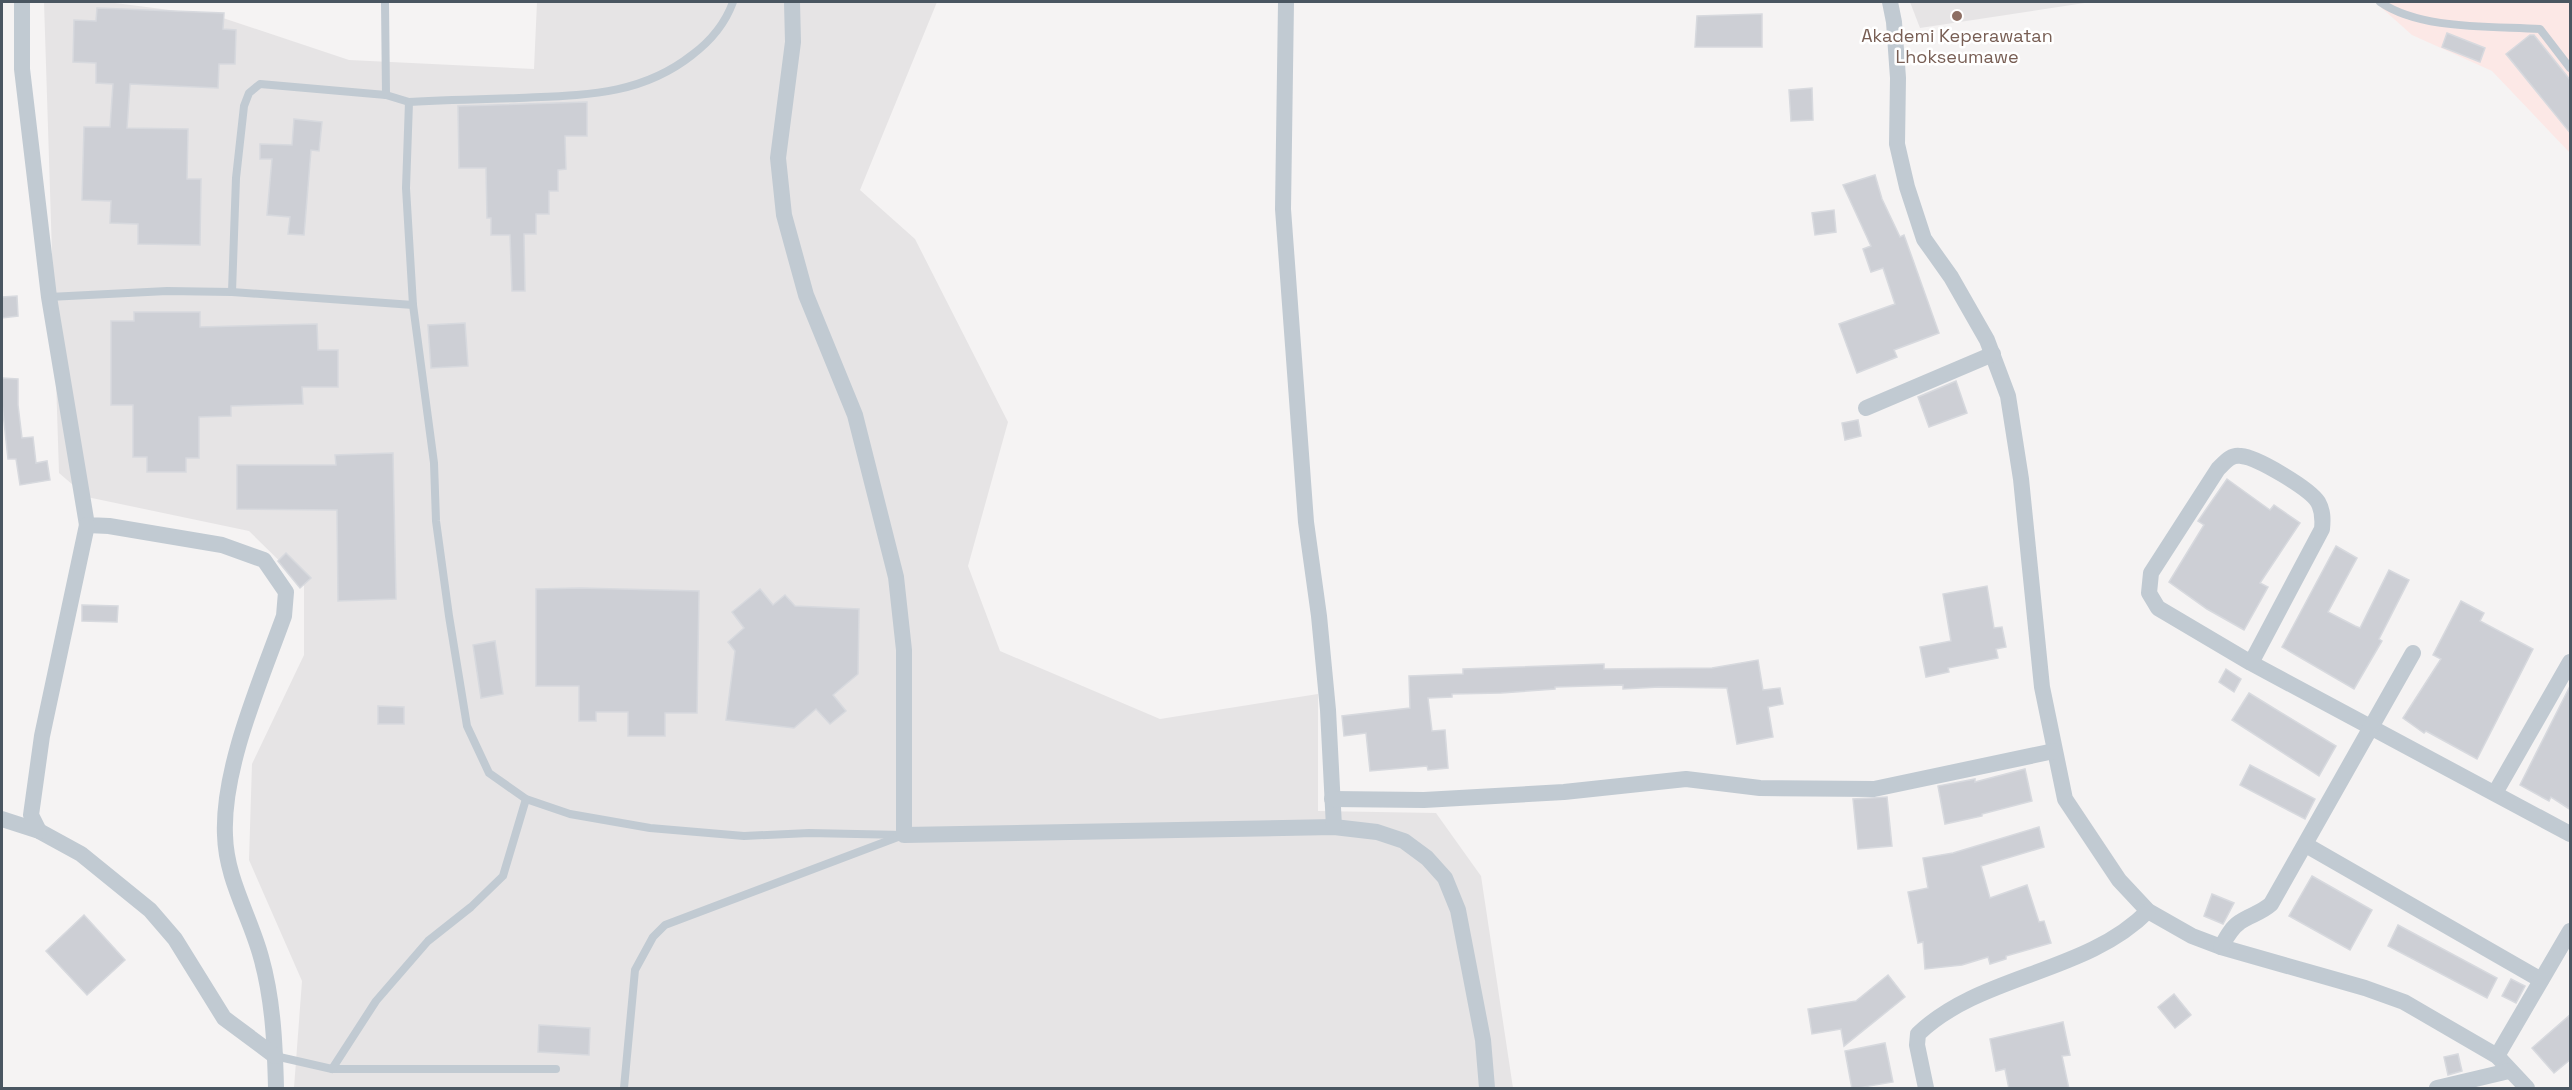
<svg xmlns="http://www.w3.org/2000/svg" width="2572" height="1090" font-family="'Space Grotesk',sans-serif">
  <style>
    .education { fill: #e6e4e5 }
    .medical { fill: #fce8e6 }
    .building { fill: #cdcfd5; stroke: #d7d9de; stroke-width: 1.5 }
    .lines { fill: none; stroke-linecap: round; stroke-linejoin: round }
    .service { stroke: #c1cad2; stroke-width: 8 }
    .minor { stroke: #c1cad2; stroke-width: 16 }
    .education-dot { fill: #8d6e63; stroke: #fff; stroke-width: 2 }
    .labels { text-anchor: middle; stroke-width: 5; stroke-linejoin: round; paint-order: stroke }
    .education-label { font-size: 18px; fill: #785e54; stroke: #fff }
  </style>
  <rect width="100%" height="100%" fill="#f5f3f3"/>
  <g class="education">
    <path d="M 44,2 L 107,2 L 217,16 L 349,60 L 534,69 L 537,2 L 937,2 L 860,190 L 915,239 L 1008,422 L 968,566 L 1000,651 L 1160,719 L 1318,694 L 1318,811 L 1436,813 L 1481,876 L 1513,1088 L 294,1088 L 302,981 L 249,860 L 252,764 L 304,655 L 304,585 L 249,531 L 87,497 L 59,473 Z"/>
    <path d="M 1910,2 L 2091,2 L 1920,28 Z"/>
  </g>
  <path class="medical" d="M 2375,2 L 2570,2 L 2570,153 L 2492,71 L 2412,35 Z"/>
  <g class="building">
    <path d="M 97,8 L 224,13 L 223,29 L 236,30 L 235,64 L 219,64 L 218,88 L 130,84 L 127,128 L 188,129 L 187,179 L 201,179 L 200,245 L 138,244 L 138,224 L 110,223 L 111,201 L 82,200 L 84,127 L 110,127 L 113,84 L 96,83 L 96,63 L 73,62 L 74,20 L 96,21 Z"/>
    <path d="M 1762,14 L 1762,47 L 1695,47 L 1697,16 Z"/>
    <path d="M 2447,33 L 2485,48 L 2480,62 L 2442,47 Z"/>
    <path d="M 2530,35 L 2534,35 L 2571,81 L 2571,134 L 2506,54 Z"/>
    <path d="M 1812,88 L 1813,120 L 1791,121 L 1789,90 Z"/>
    <path d="M 587,102 L 587,136 L 565,136 L 566,169 L 558,170 L 558,191 L 549,191 L 549,214 L 536,214 L 536,234 L 524,234 L 525,291 L 512,291 L 510,235 L 491,235 L 491,218 L 487,218 L 486,168 L 459,168 L 458,106 Z"/>
    <path d="M 294,119 L 322,122 L 319,151 L 311,150 L 304,235 L 288,234 L 290,217 L 267,215 L 272,159 L 260,159 L 260,144 L 292,145 Z"/>
    <path d="M 1875,175 L 1882,199 L 1900,237 L 1904,235 L 1939,333 L 1894,350 L 1897,357 L 1857,373 L 1839,324 L 1895,304 L 1883,268 L 1871,272 L 1863,249 L 1871,246 L 1843,185 Z"/>
    <path d="M 1834,210 L 1836,232 L 1815,235 L 1812,213 Z"/>
    <path d="M 17,296 L 18,316 L 2,318 L 2,297 Z"/>
    <path d="M 134,312 L 200,312 L 200,327 L 317,324 L 318,350 L 338,350 L 338,387 L 302,387 L 303,404 L 231,406 L 231,416 L 199,417 L 199,458 L 186,458 L 186,472 L 147,472 L 147,457 L 133,457 L 133,405 L 111,405 L 111,321 L 134,321 Z"/>
    <path d="M 465,323 L 468,366 L 431,368 L 428,325 Z"/>
    <path d="M 2,378 L 18,379 L 18,405 L 22,438 L 33,437 L 36,463 L 47,461 L 50,480 L 20,485 L 16,459 L 8,459 L 2,403 Z"/>
    <path d="M 1956,381 L 1967,413 L 1929,427 L 1918,397 Z"/>
    <path d="M 1858,420 L 1861,436 L 1845,440 L 1842,423 Z"/>
    <path d="M 393,453 L 396,599 L 338,601 L 337,510 L 237,509 L 237,465 L 336,465 L 335,455 Z"/>
    <path d="M 2227,479 L 2270,510 L 2274,505 L 2300,523 L 2260,583 L 2268,587 L 2244,630 L 2207,609 L 2169,582 L 2204,525 L 2198,521 Z"/>
    <path d="M 2336,546 L 2357,558 L 2328,612 L 2355,626 L 2360,628 L 2389,570 L 2409,580 L 2379,639 L 2382,641 L 2354,689 L 2282,647 Z"/>
    <path d="M 286,553 L 311,578 L 300,588 L 278,561 Z"/>
    <path d="M 1987,586 L 1994,628 L 2002,627 L 2006,647 L 1996,649 L 1998,658 L 1948,668 L 1949,672 L 1926,677 L 1920,647 L 1951,641 L 1943,594 Z"/>
    <path d="M 580,588 L 699,591 L 697,713 L 665,713 L 665,736 L 628,736 L 628,712 L 596,712 L 596,721 L 579,721 L 579,686 L 536,686 L 536,589 Z"/>
    <path d="M 760,589 L 773,605 L 785,595 L 795,606 L 859,609 L 858,674 L 833,695 L 846,711 L 830,724 L 816,709 L 794,728 L 726,720 L 735,651 L 728,642 L 744,628 L 732,612 Z"/>
    <path d="M 2461,601 L 2484,613 L 2480,621 L 2533,649 L 2477,759 L 2426,731 L 2424,733 L 2403,718 L 2441,659 L 2433,655 Z"/>
    <path d="M 82,605 L 118,606 L 117,622 L 82,621 Z"/>
    <path d="M 495,641 L 503,694 L 481,698 L 473,645 Z"/>
    <path d="M 1758,660 L 1763,690 L 1780,688 L 1783,704 L 1768,707 L 1773,737 L 1737,744 L 1727,688 L 1659,687 L 1623,689 L 1623,685 L 1555,687 L 1555,689 L 1501,693 L 1452,694 L 1452,697 L 1428,698 L 1432,731 L 1445,730 L 1448,768 L 1428,770 L 1427,766 L 1370,771 L 1366,733 L 1344,736 L 1342,716 L 1410,708 L 1409,676 L 1463,674 L 1463,669 L 1604,664 L 1604,669 L 1712,668 Z"/>
    <path d="M 2226,669 L 2241,679 L 2234,692 L 2219,682 Z"/>
    <path d="M 2571,684 L 2571,810 L 2551,797 L 2549,801 L 2520,785 Z"/>
    <path d="M 2249,693 L 2336,746 L 2319,776 L 2232,720 Z"/>
    <path d="M 378,706 L 404,707 L 404,724 L 378,724 Z"/>
    <path d="M 2250,765 L 2315,799 L 2305,819 L 2240,785 Z"/>
    <path d="M 2025,769 L 2032,801 L 1982,814 L 1982,816 L 1945,824 L 1938,786 L 1975,779 L 1975,782 Z"/>
    <path d="M 1887,797 L 1892,846 L 1858,849 L 1853,799 Z"/>
    <path d="M 2039,827 L 2044,847 L 1981,866 L 1990,898 L 2027,885 L 2039,922 L 2044,921 L 2051,943 L 2006,956 L 2006,959 L 1990,964 L 1988,957 L 1962,965 L 1925,969 L 1923,942 L 1918,943 L 1908,892 L 1928,888 L 1923,858 L 1953,853 Z"/>
    <path d="M 2312,876 L 2372,910 L 2350,950 L 2289,916 Z"/>
    <path d="M 2212,894 L 2234,903 L 2223,924 L 2204,916 Z"/>
    <path d="M 84,915 L 125,960 L 87,995 L 46,951 Z"/>
    <path d="M 2398,925 L 2497,978 L 2487,998 L 2388,946 Z"/>
    <path d="M 1888,975 L 1905,997 L 1844,1046 L 1841,1029 L 1812,1034 L 1808,1009 L 1856,1001 Z"/>
    <path d="M 2511,979 L 2525,986 L 2516,1003 L 2502,996 Z"/>
    <path d="M 2174,994 L 2191,1015 L 2175,1028 L 2158,1007 Z"/>
    <path d="M 2571,1014 L 2571,1059 L 2554,1073 L 2532,1048 Z"/>
    <path d="M 2063,1022 L 2070,1055 L 2062,1056 L 2069,1089 L 2009,1089 L 2005,1069 L 1996,1071 L 1990,1039 Z"/>
    <path d="M 539,1025 L 590,1028 L 589,1055 L 538,1052 Z"/>
    <path d="M 1885,1043 L 1893,1082 L 1852,1089 L 1845,1051 Z"/>
    <path d="M 2458,1054 L 2462,1071 L 2448,1075 L 2444,1057 Z"/>
  </g>
  <g class="lines">
    <g class="service">
      <path d="M 385,2 L 386,95"/>
      <path d="M 2380,2 C 2420,30 2491,26 2540,29 L 2570,68"/>
      <path d="M 232,292 L 236,178 L 244,106 L 249,93 L 260,84 L 386,95 L 409,102 C 446,100 482,99 519,98 C 583,95 640,96 692,55 C 712,40 725,24 733,2"/>
      <path d="M 49,297 L 167,291 L 232,292 L 413,305 L 406,188 L 409,102"/>
      <path d="M 413,305 L 434,463 L 436,521 L 449,616 L 467,726 L 489,773 L 526,799 L 570,814 L 650,828 L 744,836 L 809,833 L 904,835"/>
      <path d="M 275,1056 L 332,1069 L 556,1069"/>
      <path d="M 332,1069 L 376,1001 L 428,941 L 471,907 L 503,876 L 526,799"/>
      <path d="M 624,1088 L 635,970 L 653,937 L 665,925 L 898,837"/>
    </g>
    <g class="minor">
      <path d="M 22,2 L 22,69 L 49,297 L 87,525 L 109,526 L 222,545 L 264,560 L 286,592 L 284,616 C 261,680 222,768 225,835 C 226,879 250,916 261,957 C 273,999 275,1045 276,1088"/>
      <path d="M 792,2 L 793,42 L 778,158 L 784,215 L 806,295 L 855,415 L 896,577 L 904,650 L 904,835 L 1334,827 L 1377,832 L 1404,841 L 1427,858 L 1445,878 L 1458,910 L 1483,1040 L 1487,1088"/>
      <path d="M 1286,2 L 1283,209 L 1306,522 L 1319,616 L 1328,710 L 1334,827"/>
      <path d="M 1890,2 L 1894,22 L 1898,78 L 1897,144 L 1907,187 L 1924,239 L 1951,277 L 1987,340 L 2008,396 L 2021,479 L 2042,687 L 2065,799 L 2119,880 L 2148,911 L 2192,936 L 2221,947 L 2365,988 L 2404,1002 L 2497,1056 L 2527,1088"/>
      <path d="M 1866,408 L 1993,354"/>
      <path d="M 2251,663 L 2322,529 C 2323,519 2323,511 2318,502 C 2310,489 2257,457 2241,456 C 2231,454 2225,462 2218,469 L 2151,573 L 2149,593 L 2158,608 L 2251,663 L 2570,834"/>
      <path d="M 2495,793 L 2570,662"/>
      <path d="M 1332,799 L 1424,800 L 1564,792 L 1686,779 L 1760,788 L 1874,789 L 2054,751"/>
      <path d="M 2,819 L 39,831 L 81,854 L 150,910 L 175,939 L 224,1018 L 275,1056"/>
      <path d="M 39,831 L 31,815 L 42,736 L 87,525"/>
      <path d="M 2306,845 L 2541,980"/>
      <path d="M 2221,947 C 2226,938 2231,928 2240,922 C 2250,915 2261,913 2271,904 L 2413,653"/>
      <path d="M 2497,1056 L 2570,931"/>
      <path d="M 1926,1088 L 1917,1045 L 1918,1034 C 1980,974 2086,974 2148,911"/>
      <path d="M 2437,1088 L 2509,1071"/>
    </g>
  </g>
  <circle class="education-dot" cx="1957" cy="16" r="6"/>
  <g class="labels">
    <g class="education-label">
      <text x="1957" y="42">Akademi Keperawatan<tspan x="1957" dy="21">Lhokseumawe</tspan></text>
    </g>
  </g>
  <rect width="2572" height="1090" fill="none" stroke="#4a5661" stroke-width="6"/>
</svg>
